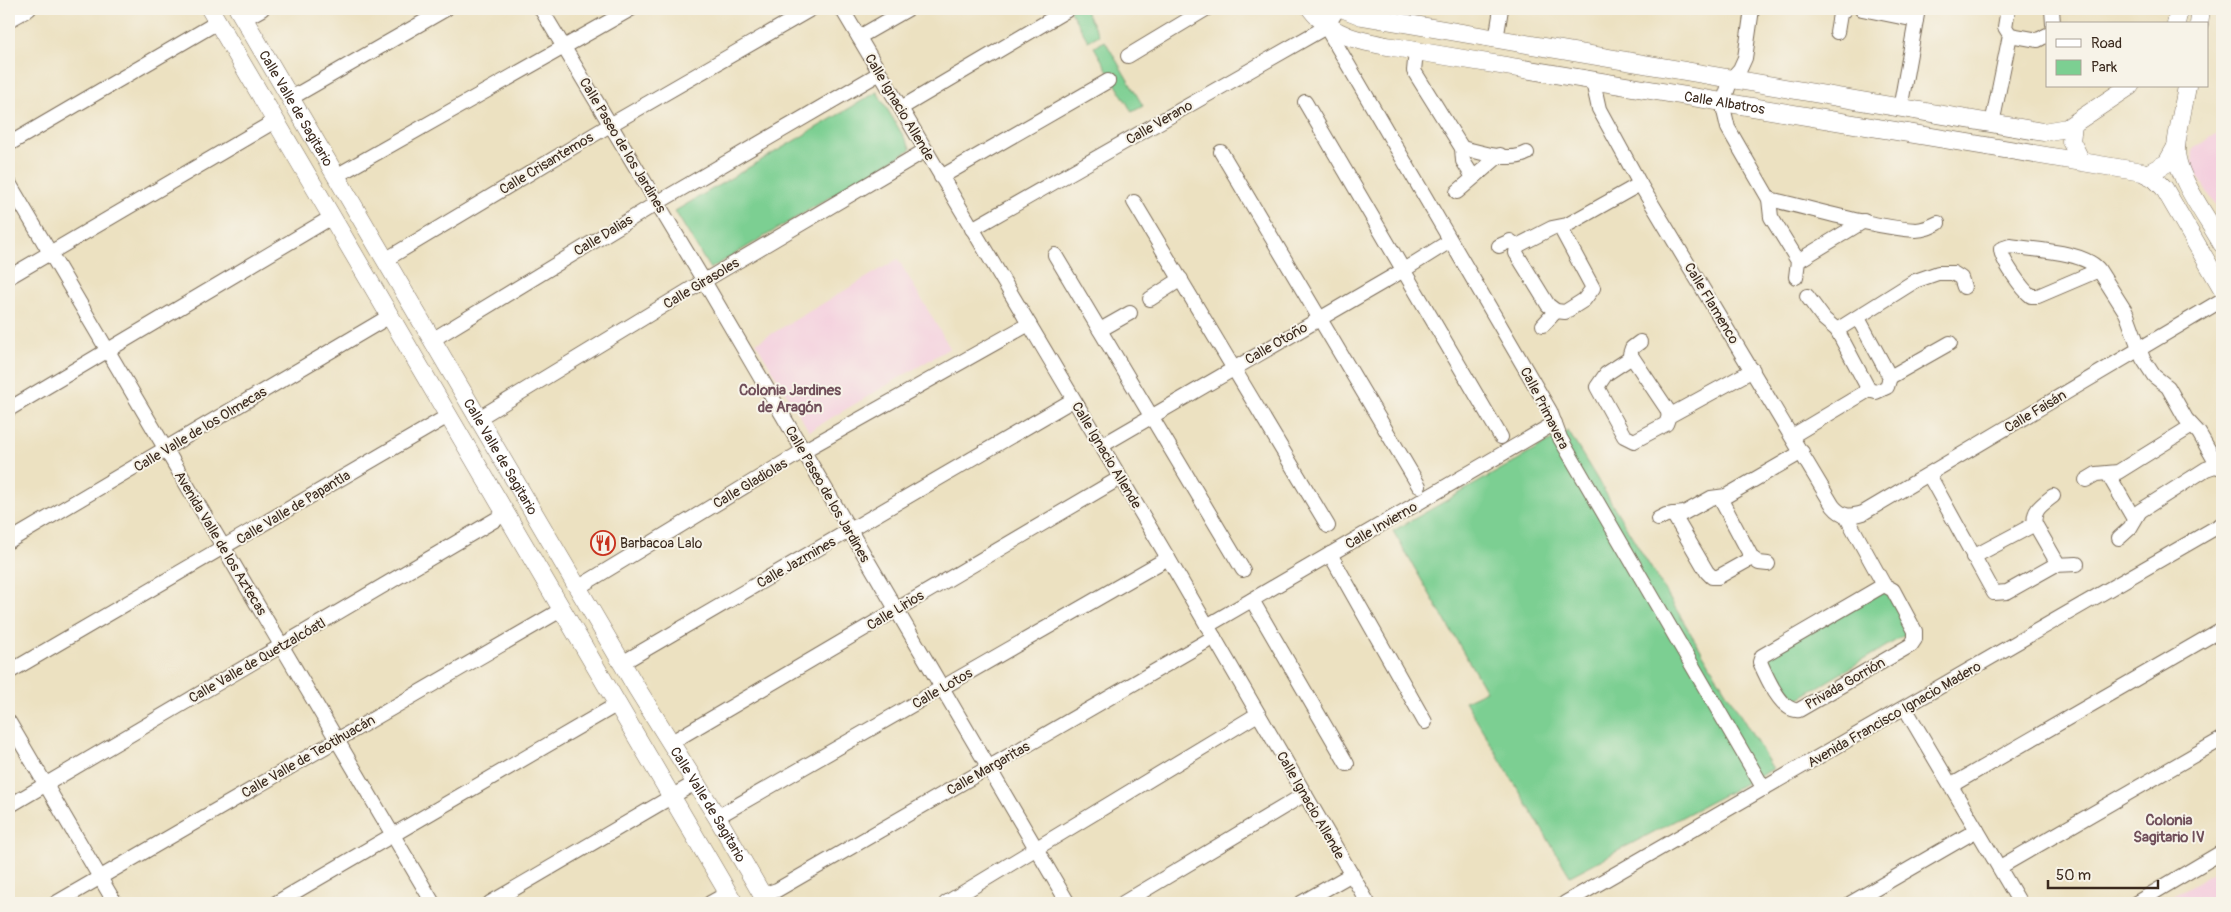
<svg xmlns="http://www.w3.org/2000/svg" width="2231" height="912" font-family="Pangolin,sans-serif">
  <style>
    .built { fill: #f4cfde }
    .green { fill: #7ccf92; stroke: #5c7c58 }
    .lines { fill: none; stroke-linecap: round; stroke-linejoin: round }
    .minor-casing { stroke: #796a57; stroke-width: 16 }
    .tertiary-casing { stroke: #796a57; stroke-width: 19 }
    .minor { stroke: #fff; stroke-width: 14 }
    .tertiary { stroke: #fff; stroke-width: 18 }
    .labels { text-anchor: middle; stroke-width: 4; stroke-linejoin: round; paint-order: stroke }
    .street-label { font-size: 14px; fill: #3b2a1e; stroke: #f7f3e8 }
    .poi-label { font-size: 14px; fill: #3b2a1e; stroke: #f7f3e8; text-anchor: start }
    .neighbourhood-label { font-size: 15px; font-weight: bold; fill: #704f5a; stroke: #f7f3e8 }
  </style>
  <rect width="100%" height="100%" fill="#f7f3e8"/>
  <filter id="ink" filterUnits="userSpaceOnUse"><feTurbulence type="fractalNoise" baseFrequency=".02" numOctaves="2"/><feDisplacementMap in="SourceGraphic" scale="10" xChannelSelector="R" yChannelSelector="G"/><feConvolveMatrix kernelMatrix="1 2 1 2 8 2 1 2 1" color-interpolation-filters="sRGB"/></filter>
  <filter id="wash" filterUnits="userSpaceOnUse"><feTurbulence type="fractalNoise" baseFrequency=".0096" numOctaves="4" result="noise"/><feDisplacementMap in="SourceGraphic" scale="20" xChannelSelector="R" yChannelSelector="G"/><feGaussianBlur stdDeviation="1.12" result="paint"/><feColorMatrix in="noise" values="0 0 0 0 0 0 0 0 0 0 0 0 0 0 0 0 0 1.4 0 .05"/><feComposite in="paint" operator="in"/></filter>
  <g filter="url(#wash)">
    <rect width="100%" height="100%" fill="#ece1c1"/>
    <g class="built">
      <path d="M 2222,130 L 2222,217 L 2192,166 L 2193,149 Z"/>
      <path d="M 898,259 L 950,348 L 809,431 L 756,343 Z"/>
      <path d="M 2222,867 L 2222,903 L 2161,903 Z"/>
    </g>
    <g class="green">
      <path d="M 1069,9 L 1084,9 L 1099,35 L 1088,41 Z"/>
      <path d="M 1105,41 L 1143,106 L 1132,112 L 1094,47 Z"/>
      <path d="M 877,92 L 911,149 L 710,269 L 675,211 Z"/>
      <path d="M 1568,431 L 1773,769 L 1570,876 L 1465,701 L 1486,691 L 1393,531 Z"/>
      <path d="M 1882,585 L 1910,632 L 1791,703 L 1763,657 Z"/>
    </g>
  </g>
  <g filter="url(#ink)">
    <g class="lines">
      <defs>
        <g id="minor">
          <path d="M 541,9 L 704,281 L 1068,903"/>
          <path d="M 842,9 L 1168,558 L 1368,903"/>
          <path d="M 1752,9 L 1745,58 L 1740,69 L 1731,79 L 1725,97 L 1724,111 L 1728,128 L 1769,199 L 1771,217 L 1798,261 L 1796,277"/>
          <path d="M 1862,9 L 1916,20"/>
          <path d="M 2052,9 L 2053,24"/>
          <path d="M 244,19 L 262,9"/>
          <path d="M 9,20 L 29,9"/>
          <path d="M 1326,27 L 1550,411 L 1560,438 L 1764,789"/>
          <path d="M 1837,32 L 1840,14 L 1845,9"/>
          <path d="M 2010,35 L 2038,40 L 2047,35"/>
          <path d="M 859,37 L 908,9"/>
          <path d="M 1496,40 L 1501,9"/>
          <path d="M 1416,51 L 1414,71 L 1462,148 L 1463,161 L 1473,177"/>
          <path d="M 1128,56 L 1206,9"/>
          <path d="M 1593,82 L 1599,109 L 1640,184 L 1833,506 C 1842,517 1850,517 1863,513 L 2222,300"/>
          <path d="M 291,98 L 446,9"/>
          <path d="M 1305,102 L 1501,437"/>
          <path d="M 901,108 L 1067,10"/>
          <path d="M 1900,109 L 1918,9"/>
          <path d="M 1992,124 L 2010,35 L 2005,27 L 2008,9"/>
          <path d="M 9,144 L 218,22"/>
          <path d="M 1462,148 C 1481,152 1510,163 1527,153"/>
          <path d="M 1221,152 L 1419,486"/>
          <path d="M 336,176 L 631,9"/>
          <path d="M 941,177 L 1108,81"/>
          <path d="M 9,183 L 433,903"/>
          <path d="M 1457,192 L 1500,155"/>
          <path d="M 1769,199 C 1814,209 1871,227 1916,230 C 1924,230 1930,227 1938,223"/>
          <path d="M 1134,202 L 1328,526"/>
          <path d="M 972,229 L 1326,27 L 1338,9"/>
          <path d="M 1499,246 L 1510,241 L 1517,246 L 1516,253 L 1548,305 L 1556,311 L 1565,312 L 1584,300 L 1593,288 L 1560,227"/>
          <path d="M 1517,246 L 1552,228 L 1567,225 L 1640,184"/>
          <path d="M 1055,255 L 1243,570"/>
          <path d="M 385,260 L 610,125 L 811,9"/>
          <path d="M 1798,261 L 1864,221"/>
          <path d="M 2099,270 L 2038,296 L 2031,296 C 2023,290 2001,260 2001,249 L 2010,246 C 2033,250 2085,251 2099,270 L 2125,311 L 2127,315 L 2143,359 L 2154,376 L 2168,387 L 2186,419 L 2199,433 L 2214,459 L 2215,466"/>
          <path d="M 9,277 L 275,121"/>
          <path d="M 1807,296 L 1824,319 L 1837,330 L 1869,390 L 1876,392 L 1887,387 L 1890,377 L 1858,318"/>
          <path d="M 1150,299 L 1181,279"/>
          <path d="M 1543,325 L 1556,311"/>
          <path d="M 1100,330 L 1130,313"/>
          <path d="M 1837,330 L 1915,281 L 1938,273 L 1953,273 L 1961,278 L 1964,287"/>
          <path d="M 432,340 L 657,203 L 880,73"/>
          <path d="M 1640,342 L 1632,348 L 1630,354 L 1667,409 L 1669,416"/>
          <path d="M 1632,357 L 1606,374 L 1597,387 L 1624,436 L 1634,441 L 1666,424 L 1669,416 L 1753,370"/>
          <path d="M 1890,377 L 1950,343"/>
          <path d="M 9,409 L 332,217"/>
          <path d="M 479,418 L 704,281 L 926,150"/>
          <path d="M 1792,436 L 1869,390"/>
          <path d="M 1101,446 L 1402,271 L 1450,241"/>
          <path d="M 2108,474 L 2134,519"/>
          <path d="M 1929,475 L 1994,593 L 2007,592 L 2055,565 L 2077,564"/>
          <path d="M 2086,480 L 2096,474 L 2118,472 L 2192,426"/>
          <path d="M 2053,496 C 2043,504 2032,510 2035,524 L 2058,564"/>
          <path d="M 1720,498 L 1752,558 L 1759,563 L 1768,564"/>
          <path d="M 1673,514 L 1707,572 L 1712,577 L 1718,577 L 1752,558"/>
          <path d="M 1846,516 L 1884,585 L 1893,590 L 1915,631 L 1915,639 L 1911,645 L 1799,710 C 1782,713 1766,676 1760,662 L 1762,656 L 1884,585"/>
          <path d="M 1658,519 L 1666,515 L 1684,513 L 1711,498 L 1726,496 L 1802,452"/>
          <path d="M 2119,538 L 2130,528 L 2140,511 L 2206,469 L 2215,466 L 2222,468"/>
          <path d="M 9,541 L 390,316"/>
          <path d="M 1330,554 L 1425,722"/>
          <path d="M 1973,557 L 2035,524"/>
          <path d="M 579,587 L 803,451 L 1029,324"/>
          <path d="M 1252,600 L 1347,764"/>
          <path d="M 1207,626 L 1555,423"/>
          <path d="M 622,663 L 1073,400"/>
          <path d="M 9,672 L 448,416"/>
          <path d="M 1905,708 L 2020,903"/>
          <path d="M 9,722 L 115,903"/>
          <path d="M 670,743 L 1120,478"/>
          <path d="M 1952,785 L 2222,629"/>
          <path d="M 9,806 L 505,514"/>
          <path d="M 717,817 L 1168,558"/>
          <path d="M 2000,867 L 2222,739"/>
          <path d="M 762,895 L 777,890 L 1214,637"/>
          <path d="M 56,903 L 561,610"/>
          <path d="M 276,903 L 616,705"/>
          <path d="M 490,903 L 695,783"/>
          <path d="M 710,903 L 728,893"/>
          <path d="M 946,903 L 1258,714"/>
          <path d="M 1123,903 L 1305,794"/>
          <path d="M 1301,903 L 1352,874"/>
          <path d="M 1565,903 L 2222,524"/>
          <path d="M 1851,903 L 1977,830"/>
          <path d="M 2136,903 L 2222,852"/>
        </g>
        <g id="tertiary">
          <path d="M 210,9 L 734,903"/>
          <path id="s1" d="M 238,9 L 636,687 L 717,817 L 767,903"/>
          <path id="s2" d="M 1311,9 C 1337,43 1376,43 1416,51 L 2142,172 L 2154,178 L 2164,188 L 2222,288"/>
          <path d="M 1344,9 L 1362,16 L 2043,132 L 2067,128 L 2130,86"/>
          <path d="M 2176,24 L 2179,9"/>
          <path d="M 2199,24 L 2201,9"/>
          <path d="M 2187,86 C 2184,106 2178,127 2176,147 C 2174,174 2209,220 2222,244"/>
          <path d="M 2073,125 L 2071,141 L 2081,161"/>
          <path d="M 2147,174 L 2167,163 L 2176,147"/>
        </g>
      </defs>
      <use href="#minor" class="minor-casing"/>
      <use href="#tertiary" class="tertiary-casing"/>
      <use href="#minor" class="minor"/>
      <use href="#tertiary" class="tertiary"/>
    </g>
  </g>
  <defs>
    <symbol id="restaurant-ring" viewBox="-11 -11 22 22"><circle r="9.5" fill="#f7f3e8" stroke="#c8321e" stroke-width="1.5"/><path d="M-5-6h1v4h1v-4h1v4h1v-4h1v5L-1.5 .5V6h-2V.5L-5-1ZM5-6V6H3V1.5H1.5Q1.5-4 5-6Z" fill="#c8321e"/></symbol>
  </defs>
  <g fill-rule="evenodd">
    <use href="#restaurant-ring" x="589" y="529" width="28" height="28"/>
  </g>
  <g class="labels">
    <g class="street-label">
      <text dy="5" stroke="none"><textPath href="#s2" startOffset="429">Calle Albatros</textPath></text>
      <text transform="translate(900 107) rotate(59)" y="5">Calle Ignacio Allende</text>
      <text dy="5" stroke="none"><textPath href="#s1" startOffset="115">Calle Valle de Sagitario</textPath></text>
      <text transform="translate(1159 122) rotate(-30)" y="5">Calle Verano</text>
      <text transform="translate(623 145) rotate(59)" y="5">Calle Paseo de los Jardines</text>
      <text transform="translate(546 163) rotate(-31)" y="5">Calle Crisantemos</text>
      <text transform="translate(603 235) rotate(-31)" y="5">Calle Dalias</text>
      <text transform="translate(701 283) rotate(-31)" y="5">Calle Girasoles</text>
      <text transform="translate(1712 303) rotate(59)" y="5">Calle Flamenco</text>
      <text transform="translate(1276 343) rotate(-30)" y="5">Calle Otoño</text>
      <text transform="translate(1545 408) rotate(63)" y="5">Calle Primavera</text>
      <text transform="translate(2035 411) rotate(-31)" y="5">Calle Faisán</text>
      <text transform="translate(200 429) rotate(-31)" y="5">Calle Valle de los Olmecas</text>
      <text transform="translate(1107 455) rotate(59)" y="5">Calle Ignacio Allende</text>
      <text dy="5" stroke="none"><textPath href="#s1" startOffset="519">Calle Valle de Sagitario</textPath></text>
      <text transform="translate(750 483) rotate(-31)" y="5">Calle Gladiolas</text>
      <text transform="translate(828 494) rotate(60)" y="5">Calle Paseo de los Jardines</text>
      <text transform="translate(293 507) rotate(-31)" y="5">Calle Valle de Papantla</text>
      <text transform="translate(1381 525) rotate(-30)" y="5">Calle Invierno</text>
      <text transform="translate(221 543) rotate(59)" y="5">Avenida Valle de los Aztecas</text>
      <text transform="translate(796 562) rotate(-30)" y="5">Calle Jazmines</text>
      <text transform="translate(895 610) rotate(-31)" y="5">Calle Lirios</text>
      <text transform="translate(257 660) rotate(-30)" y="5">Calle Valle de Quetzalcóatl</text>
      <text transform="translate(1845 683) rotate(-30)" y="5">Privada Gorrión</text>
      <text transform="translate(942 688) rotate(-30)" y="5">Calle Lotos</text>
      <text transform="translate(1894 714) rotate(-30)" y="5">Avenida Francisco Ignacio Madero</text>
      <text transform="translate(308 756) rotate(-30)" y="5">Calle Valle de Teotihuacán</text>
      <text transform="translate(988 768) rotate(-30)" y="5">Calle Margaritas</text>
      <text dy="5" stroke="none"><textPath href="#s1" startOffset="924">Calle Valle de Sagitario</textPath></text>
      <text transform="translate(1311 805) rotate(60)" y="5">Calle Ignacio Allende</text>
    </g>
    <g class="poi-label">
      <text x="620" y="548">Barbacoa Lalo</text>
    </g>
    <g class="neighbourhood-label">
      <text x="790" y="395">Colonia Jardines<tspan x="790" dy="17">de Aragón</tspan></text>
      <text x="2169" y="825">Colonia<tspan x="2169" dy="17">Sagitario IV</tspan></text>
    </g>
  </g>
  <rect width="2231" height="912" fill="none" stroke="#f7f3e8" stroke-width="30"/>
  <rect x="2046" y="22" width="162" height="65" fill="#f7f3e8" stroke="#aca397"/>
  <rect x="2056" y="39" width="25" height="8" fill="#ffffff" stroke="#aca397"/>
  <text x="2091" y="48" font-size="15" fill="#3b2a1e">Road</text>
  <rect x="2056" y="60" width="25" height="15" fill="#7ccf92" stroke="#aca397"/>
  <text x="2091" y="72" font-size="15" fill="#3b2a1e">Park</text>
  <path d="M2048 880v8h110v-8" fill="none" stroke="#3b2a1e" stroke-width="2.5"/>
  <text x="2056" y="880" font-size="15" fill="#3b2a1e" stroke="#f7f3e8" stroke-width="4" paint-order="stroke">50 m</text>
</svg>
